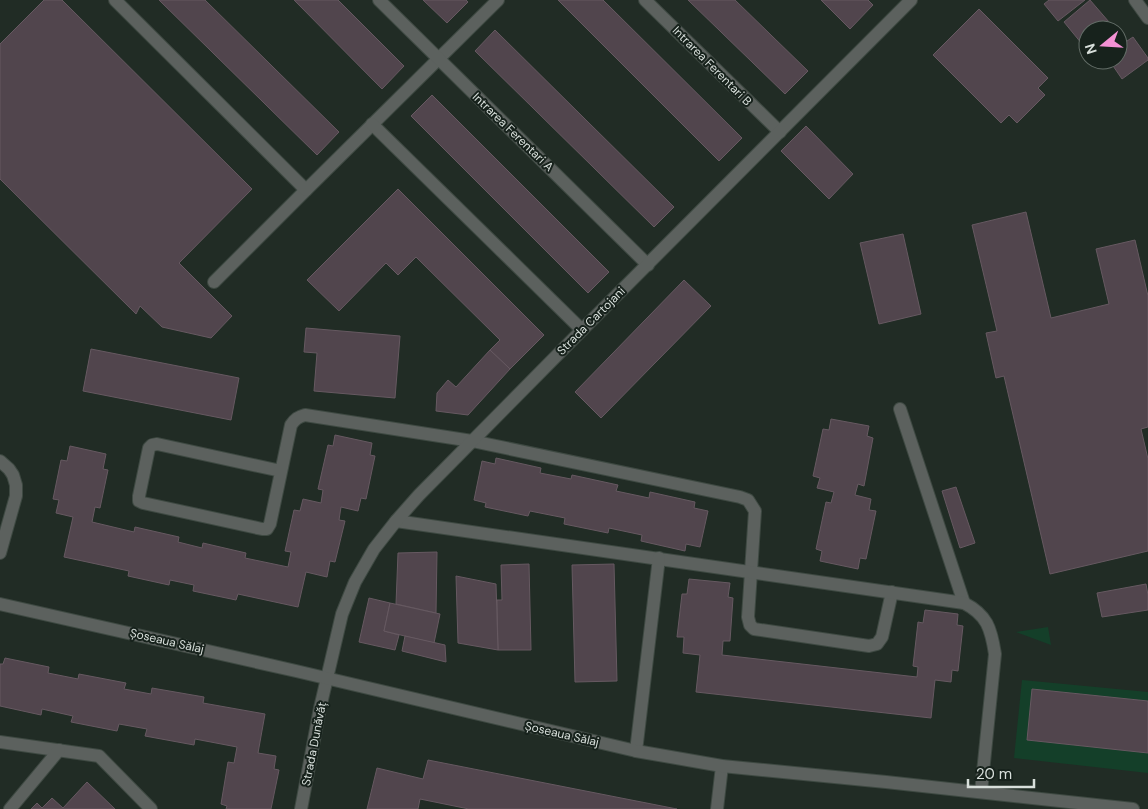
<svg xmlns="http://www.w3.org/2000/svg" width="1148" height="809" font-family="'DM Sans',sans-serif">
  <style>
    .green { fill: #143f29 }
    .building { fill: #51454d; stroke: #665961 }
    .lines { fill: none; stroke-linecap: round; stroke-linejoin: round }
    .service-casing { stroke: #3e4942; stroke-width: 14 }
    .minor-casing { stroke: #3e4942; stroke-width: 14 }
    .tertiary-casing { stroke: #3e4942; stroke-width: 14 }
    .service { stroke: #5c615e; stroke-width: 12 }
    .minor { stroke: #5c615e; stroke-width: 12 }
    .tertiary { stroke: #5c615e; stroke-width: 12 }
    .labels { text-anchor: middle; stroke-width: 4; stroke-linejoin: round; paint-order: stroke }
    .street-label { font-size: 12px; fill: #d8dfdb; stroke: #17221c }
  </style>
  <rect width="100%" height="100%" fill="#212c25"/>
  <g class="green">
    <path d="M 1048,627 L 1051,645 L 1016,632 Z"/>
    <path d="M 1022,680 L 1148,692 L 1148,701 L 1032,689 L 1027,740 L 1148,753 L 1148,773 L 1014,758 Z"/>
  </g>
  <g class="building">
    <path d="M 44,0 L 62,0 L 252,189 L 179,263 L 232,316 L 211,338 L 162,327 L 140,306 L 136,314 L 0,179 L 0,44 Z"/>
    <path d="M 159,0 L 205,0 L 339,132 L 317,155 Z"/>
    <path d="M 294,0 L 338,0 L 404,66 L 382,89 Z"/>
    <path d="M 423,0 L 466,0 L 468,2 L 447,23 Z"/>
    <path d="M 558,0 L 603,0 L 742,138 L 719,161 Z"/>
    <path d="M 688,0 L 735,0 L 808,71 L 785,94 Z"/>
    <path d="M 821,0 L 868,0 L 873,5 L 850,29 Z"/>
    <path d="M 1049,0 L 1085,0 L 1058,21 L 1044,4 Z"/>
    <path d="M 1090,0 L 1109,22 L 1100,30 L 1088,30 L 1088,39 L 1082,44 L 1064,22 Z"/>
    <path d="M 979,9 L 1048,78 L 1038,88 L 1045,95 L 1017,123 L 1009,115 L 1001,123 L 933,55 Z"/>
    <path d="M 495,30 L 674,207 L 654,227 L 475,51 Z"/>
    <path d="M 1133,37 L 1148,58 L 1148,60 L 1122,79 L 1109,60 L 1118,60 L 1118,47 Z"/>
    <path d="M 432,95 L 609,272 L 588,293 L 411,116 Z"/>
    <path d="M 806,126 L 853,174 L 829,199 L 781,151 Z"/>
    <path d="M 398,189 L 544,335 L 510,369 L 490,350 L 500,340 L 416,257 L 398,275 L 386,263 L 339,311 L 307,280 Z"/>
    <path d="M 1026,212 L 1051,318 L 1109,304 L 1096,249 L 1135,240 L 1148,296 L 1148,427 L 1141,429 L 1148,459 L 1148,551 L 1050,574 L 1004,376 L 996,378 L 986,333 L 997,331 L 972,225 Z"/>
    <path d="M 903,234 L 921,314 L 879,324 L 860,243 Z"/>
    <path d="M 684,280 L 711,306 L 601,418 L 575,392 Z"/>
    <path d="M 306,328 L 400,336 L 395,398 L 314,391 L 317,353 L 304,352 Z"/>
    <path d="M 91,349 L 239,378 L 231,420 L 83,391 Z"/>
    <path d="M 490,350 L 510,369 L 468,415 L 436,411 L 437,393 L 448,380 L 456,387 Z"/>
    <path d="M 831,419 L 869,426 L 867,436 L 873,438 L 864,486 L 858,484 L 855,495 L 871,499 L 869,510 L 876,511 L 866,559 L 860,558 L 858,569 L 820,561 L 822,551 L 816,549 L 826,502 L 831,503 L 834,492 L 817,488 L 820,478 L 813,476 L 823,429 L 829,430 Z"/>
    <path d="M 335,435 L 372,443 L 370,455 L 375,456 L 366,499 L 361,498 L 358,511 L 341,507 L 339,520 L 345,521 L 335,562 L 330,561 L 327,577 L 306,572 L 298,607 L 238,594 L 236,600 L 193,591 L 194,585 L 170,580 L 169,585 L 128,576 L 129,571 L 64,557 L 73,517 L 56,513 L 59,500 L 53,499 L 61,460 L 67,461 L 70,446 L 106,454 L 103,469 L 108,470 L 100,508 L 95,507 L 92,522 L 134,532 L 135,527 L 179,537 L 178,542 L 202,548 L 203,543 L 246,553 L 245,558 L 288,567 L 291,552 L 285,551 L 294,510 L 300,511 L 303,499 L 321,503 L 323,490 L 318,489 L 328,445 L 333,446 Z"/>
    <path d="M 496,458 L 541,468 L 540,473 L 571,479 L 572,475 L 618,485 L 616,491 L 649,498 L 650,492 L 695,502 L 694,508 L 708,511 L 700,547 L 686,544 L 685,551 L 641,541 L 642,535 L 609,528 L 608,533 L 564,524 L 565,518 L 530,511 L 528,516 L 485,507 L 486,503 L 474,500 L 482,461 L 495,464 Z"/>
    <path d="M 956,487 L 975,543 L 960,548 L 942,491 Z"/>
    <path d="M 437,552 L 436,613 L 396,604 L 398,553 Z"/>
    <path d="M 529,564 L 531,650 L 498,650 L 497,600 L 502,600 L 501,565 Z"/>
    <path d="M 614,564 L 617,681 L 575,682 L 572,565 Z"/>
    <path d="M 456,576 L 496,584 L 498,650 L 458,643 Z"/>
    <path d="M 689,579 L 730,583 L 728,597 L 733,598 L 730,641 L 723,641 L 722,655 L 917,677 L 918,667 L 913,666 L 918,622 L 923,623 L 925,610 L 958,614 L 957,625 L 963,626 L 958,671 L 952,670 L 951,682 L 935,680 L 931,718 L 696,692 L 700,655 L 683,653 L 684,637 L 677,637 L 682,594 L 687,594 Z"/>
    <path d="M 1146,584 L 1148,595 L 1148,610 L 1102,617 L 1097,593 Z"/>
    <path d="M 369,598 L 390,603 L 384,631 L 399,635 L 395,650 L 359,642 Z"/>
    <path d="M 390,603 L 440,614 L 434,643 L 384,631 Z"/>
    <path d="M 405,636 L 445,645 L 446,662 L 402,651 Z"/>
    <path d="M 5,658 L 49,667 L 48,673 L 78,679 L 79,674 L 126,683 L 124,689 L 151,694 L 152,688 L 204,697 L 203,703 L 265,714 L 258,753 L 276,756 L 274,769 L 279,770 L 271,809 L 226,809 L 227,806 L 221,804 L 228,762 L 234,763 L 237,747 L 195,739 L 194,745 L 145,736 L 147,729 L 119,724 L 117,731 L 71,722 L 73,716 L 42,709 L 41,715 L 0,706 L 0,664 L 3,664 Z"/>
    <path d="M 1032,689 L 1148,701 L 1148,753 L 1027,740 Z"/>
    <path d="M 428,760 L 677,809 L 469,809 L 420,799 L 418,809 L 367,809 L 377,768 L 423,779 Z"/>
    <path d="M 87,782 L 115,809 L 31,809 L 37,803 L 42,808 L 52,798 L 63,808 Z"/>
  </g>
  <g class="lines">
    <defs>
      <g id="service">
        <path d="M 214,282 L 306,190"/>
        <path d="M 900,409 L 964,603"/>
        <path d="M 0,461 L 9,469 L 13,475 L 16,485 L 16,496 L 0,553"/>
        <path d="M 281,471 L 157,444 L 152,445 L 149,448 L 139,496 L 139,501 L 143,503 L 262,529 L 267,529 L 270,524 L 291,425 C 295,419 298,417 305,415 L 472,441 L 740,497 L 748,500 L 755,511 L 748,617 L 750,625 L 754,629 L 869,646 L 877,644 L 882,637 L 892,592"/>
        <path d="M 396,521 L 964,603 C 987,615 991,628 995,654 L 981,792"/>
        <path d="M 636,751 L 659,558"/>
      </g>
      <g id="minor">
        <path d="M 115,0 L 306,190 L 498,0"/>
        <path d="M 379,0 L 648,265"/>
        <path d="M 645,0 L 780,132"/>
        <path d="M 1135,0 L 1148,18"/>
        <path d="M 372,124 L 582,330"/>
        <path d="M 0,742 L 99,756 L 151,809"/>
        <path d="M 10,809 L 59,750"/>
        <path d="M 301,809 L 320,708 L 342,614 L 355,582 L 374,549 L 396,521 L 419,495 L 582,330 L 911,0"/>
        <path d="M 717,809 L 722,766"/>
      </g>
      <path id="tertiary" d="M 0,604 L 296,671 L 636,751 L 722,766 L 886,782 L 1133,809"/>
    </defs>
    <use href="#service" class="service-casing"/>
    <use href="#minor" class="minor-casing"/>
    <use href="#tertiary" class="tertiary-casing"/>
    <use href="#service" class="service"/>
    <use href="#minor" class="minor"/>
    <use href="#tertiary" class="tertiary"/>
  </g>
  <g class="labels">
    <g class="street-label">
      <text transform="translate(712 66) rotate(45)" y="4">Intrarea Ferentari B</text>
      <text transform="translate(513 132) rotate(44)" y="4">Intrarea Ferentari A</text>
      <text transform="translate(591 321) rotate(-45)" y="4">Strada Cartojani</text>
      <text transform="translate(167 641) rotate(13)" y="4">Șoseaua Sălaj</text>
      <text transform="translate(562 734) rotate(13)" y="4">Șoseaua Sălaj</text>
      <text transform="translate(314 744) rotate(-79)" y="4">Strada Dunăvăț</text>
    </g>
  </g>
  <g transform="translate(1103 45) rotate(252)"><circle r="24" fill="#17221c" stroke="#646e68"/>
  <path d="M0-4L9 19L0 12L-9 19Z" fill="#f491d4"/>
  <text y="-8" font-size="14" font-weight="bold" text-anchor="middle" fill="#d8dfdb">N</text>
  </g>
  <path d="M968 779v8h66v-8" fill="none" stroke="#d8dfdb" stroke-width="2.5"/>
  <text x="976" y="779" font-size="15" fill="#d8dfdb" stroke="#17221c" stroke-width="4" paint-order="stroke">20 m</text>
</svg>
